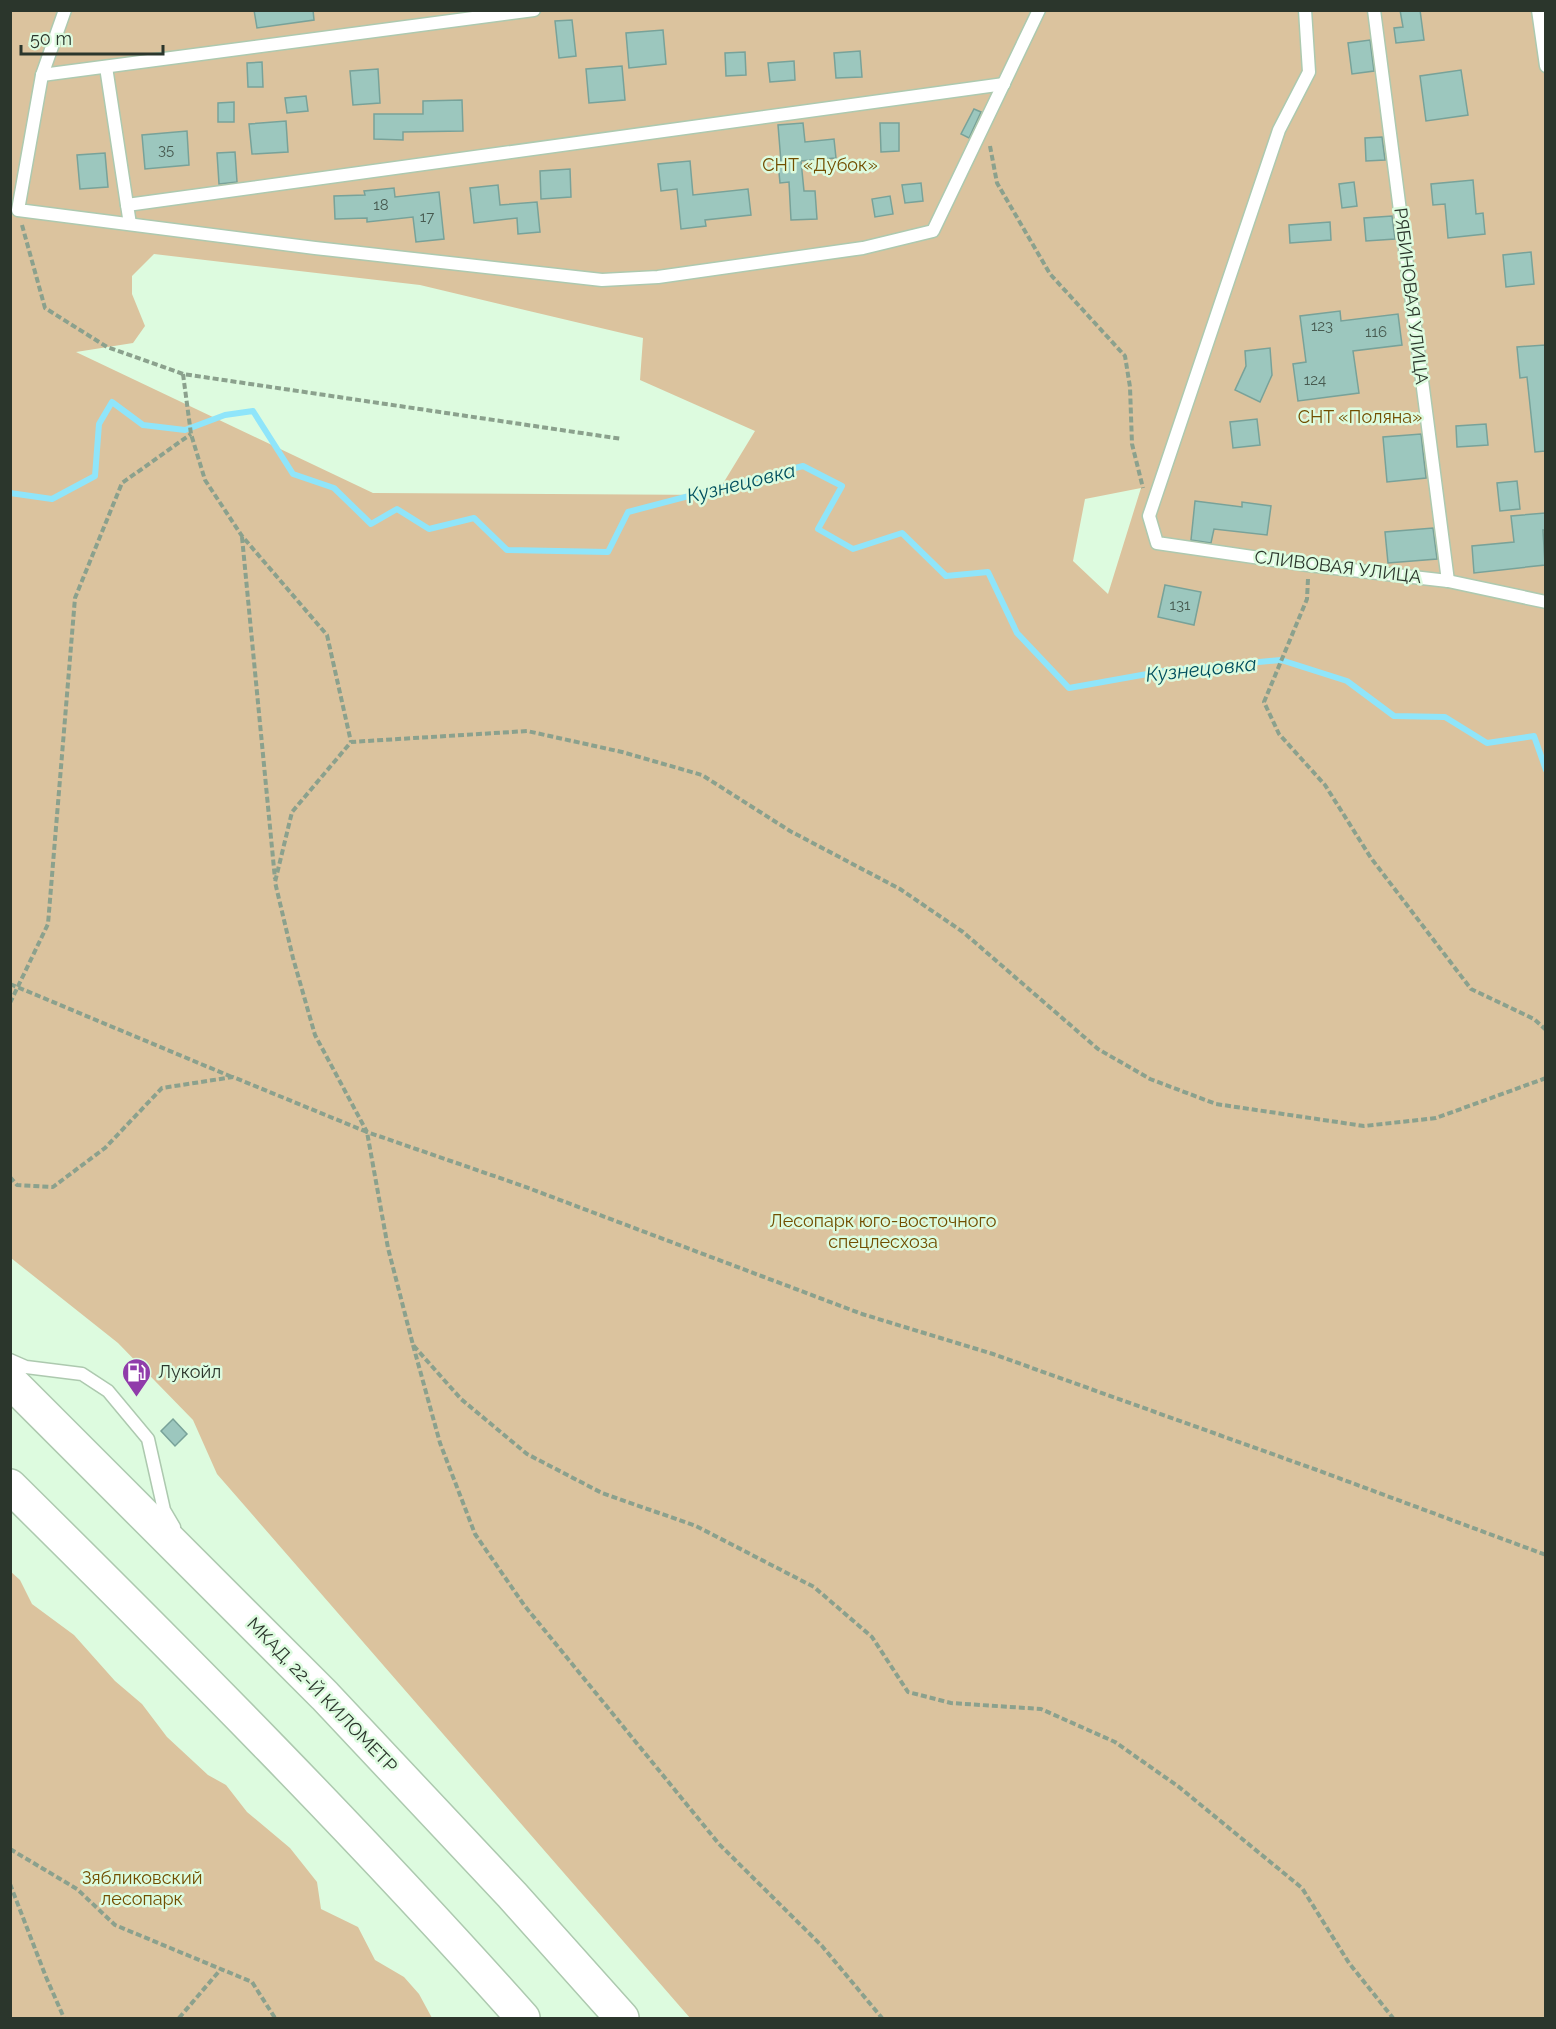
<svg xmlns="http://www.w3.org/2000/svg" width="1556" height="2029" font-family="Raleway,sans-serif">
  <style>
    .green { fill: #dbc39e; fill-rule: evenodd }
    .lines { fill: none; stroke-linecap: round; stroke-linejoin: round }
    .stream { stroke: #8fe5fa; stroke-width: 6 }
    .building { fill: #9cc7be; stroke: #78a299; stroke-width: 1.5 }
    .lane-casing { stroke: #adc9af; stroke-width: 15 }
    .highway-casing { stroke: #adc9af; stroke-width: 36 }
    .path { stroke: #8ba18d; stroke-width: 4; stroke-dasharray: 6 3; stroke-linecap: butt }
    .lane { stroke: #fff; stroke-width: 12 }
    .highway { stroke: #fff; stroke-width: 33 }
    .labels { text-anchor: middle; stroke-width: 5; stroke-linejoin: round; paint-order: stroke }
    .number-label { font-size: 15px; fill: #475a50 }
    .park-label { font-size: 18px; fill: #714e00; stroke: #ddfbdf }
    .street-label { font-size: 18px; fill: #2b362c; stroke: #ddfbdf }
    .poi-label { font-size: 18px; fill: #2b362c; stroke: #ddfbdf; text-anchor: start }
    .water-label { font-size: 20px; font-style: italic; fill: #004f5e; stroke: #ddfbdf }
  </style>
  <rect width="100%" height="100%" fill="#ddfbdf"/>
  <g class="green">
    <path d="M 10,11 L 1545,11 L 1545,2018 L 690,2018 L 217,1474 L 193,1420 L 118,1343 L 11,1258 ZM 154,254 L 420,285 L 643,338 L 640,380 L 755,431 L 716,495 L 373,493 L 76,352 L 133,343 L 145,326 L 132,294 L 132,276 ZM 1141,488 L 1108,594 L 1073,561 L 1085,499 Z"/>
    <path d="M 10,1571 L 20,1580 L 32,1604 L 74,1635 L 115,1681 L 142,1704 L 167,1737 L 208,1775 L 226,1785 L 247,1812 L 290,1848 L 317,1882 L 321,1909 L 358,1927 L 375,1960 L 404,1977 L 419,1994 L 432,2018 L 11,2018 Z"/>
  </g>
  <g class="lines">
    <path class="stream" d="M 10,493 L 52,499 L 95,476 L 99,424 L 112,402 L 143,425 L 185,430 L 225,415 L 253,411 L 293,474 L 334,488 L 371,524 L 397,509 L 429,529 L 474,518 L 507,550 L 608,552 L 628,512 L 803,466 L 842,486 L 818,529 L 853,549 L 902,533 L 946,576 L 988,572 L 1017,633 L 1069,688 L 1164,671 L 1281,660 L 1347,681 L 1394,716 L 1445,717 L 1487,743 L 1534,736 L 1546,770"/>
  </g>
  <g class="building">
    <path d="M 254,10 L 313,10 L 314,20 L 257,28 Z"/>
    <path d="M 1400,10 L 1420,10 L 1424,40 L 1396,43 L 1394,28 L 1403,27 Z"/>
    <path d="M 572,20 L 576,56 L 559,58 L 555,21 Z"/>
    <path d="M 663,30 L 666,64 L 629,68 L 626,33 Z"/>
    <path d="M 1370,40 L 1374,71 L 1352,74 L 1348,43 Z"/>
    <path d="M 860,51 L 862,77 L 836,78 L 834,53 Z"/>
    <path d="M 745,52 L 746,75 L 726,76 L 725,53 Z"/>
    <path d="M 794,61 L 795,80 L 770,82 L 768,63 Z"/>
    <path d="M 262,62 L 263,87 L 248,87 L 247,63 Z"/>
    <path d="M 622,66 L 625,100 L 589,103 L 586,69 Z"/>
    <path d="M 378,69 L 380,103 L 353,105 L 350,71 Z"/>
    <path d="M 1461,70 L 1468,115 L 1426,121 L 1420,76 Z"/>
    <path d="M 306,96 L 308,111 L 287,113 L 285,98 Z"/>
    <path d="M 462,100 L 463,131 L 403,132 L 403,140 L 374,139 L 374,114 L 423,114 L 423,101 Z"/>
    <path d="M 234,102 L 234,122 L 218,122 L 218,103 Z"/>
    <path d="M 974,109 L 981,112 L 969,138 L 961,134 Z"/>
    <path d="M 286,121 L 288,152 L 252,154 L 249,124 Z"/>
    <path d="M 803,123 L 805,142 L 834,139 L 836,158 L 801,161 L 804,191 L 815,191 L 817,219 L 791,220 L 789,182 L 780,183 L 778,162 L 781,162 L 778,125 Z"/>
    <path d="M 880,123 L 899,123 L 899,151 L 881,152 Z"/>
    <path d="M 187,131 L 189,165 L 145,169 L 142,135 Z"/>
    <path d="M 1382,137 L 1385,160 L 1366,161 L 1365,138 Z"/>
    <path d="M 235,152 L 237,182 L 219,184 L 217,153 Z"/>
    <path d="M 105,153 L 108,187 L 80,189 L 77,155 Z"/>
    <path d="M 690,161 L 693,195 L 748,189 L 751,215 L 705,220 L 706,226 L 681,229 L 677,189 L 661,191 L 658,164 Z"/>
    <path d="M 570,169 L 571,197 L 541,199 L 540,171 Z"/>
    <path d="M 1473,180 L 1476,214 L 1483,213 L 1485,234 L 1448,238 L 1445,204 L 1433,205 L 1431,184 Z"/>
    <path d="M 1354,182 L 1357,206 L 1342,208 L 1339,184 Z"/>
    <path d="M 921,183 L 923,201 L 905,203 L 902,185 Z"/>
    <path d="M 498,185 L 500,205 L 537,202 L 540,232 L 518,234 L 517,218 L 474,223 L 470,188 Z"/>
    <path d="M 394,188 L 395,197 L 439,192 L 444,239 L 416,242 L 413,217 L 367,222 L 367,218 L 335,219 L 334,196 L 365,195 L 364,191 Z"/>
    <path d="M 890,196 L 893,214 L 875,217 L 872,199 Z"/>
    <path d="M 1392,216 L 1395,239 L 1366,241 L 1364,218 Z"/>
    <path d="M 1330,222 L 1331,240 L 1290,243 L 1289,225 Z"/>
    <path d="M 1531,252 L 1534,284 L 1506,287 L 1503,255 Z"/>
    <path d="M 1340,311 L 1341,321 L 1398,314 L 1402,345 L 1353,351 L 1359,393 L 1298,401 L 1293,364 L 1306,362 L 1300,316 Z"/>
    <path d="M 1545,345 L 1545,451 L 1535,452 L 1527,377 L 1520,378 L 1517,347 Z"/>
    <path d="M 1270,348 L 1272,375 L 1260,402 L 1235,390 L 1246,366 L 1245,351 Z"/>
    <path d="M 1257,419 L 1260,445 L 1233,448 L 1230,422 Z"/>
    <path d="M 1486,424 L 1488,445 L 1457,447 L 1456,426 Z"/>
    <path d="M 1421,434 L 1426,478 L 1387,482 L 1383,437 Z"/>
    <path d="M 1517,481 L 1520,509 L 1500,511 L 1497,483 Z"/>
    <path d="M 1195,501 L 1242,507 L 1242,502 L 1271,506 L 1267,535 L 1214,529 L 1211,543 L 1191,540 Z"/>
    <path d="M 1545,513 L 1545,530 L 1543,530 L 1545,565 L 1474,573 L 1472,546 L 1514,542 L 1511,516 Z"/>
    <path d="M 1433,528 L 1437,559 L 1388,563 L 1385,532 Z"/>
    <path d="M 1165,585 L 1201,592 L 1194,625 L 1158,617 Z"/>
    <path d="M 173,1419 L 187,1434 L 175,1446 L 161,1431 Z"/>
  </g>
  <g class="lines">
    <defs>
      <g id="lane">
        <path d="M 65,10 L 42,75 L 18,210 L 315,248 L 602,280 L 658,277 L 863,248 L 933,231 L 1039,10"/>
        <path d="M 1305,10 L 1309,72 L 1279,130 L 1149,516 L 1157,543 L 1308,565 L 1448,581 L 1546,602"/>
        <path d="M 1374,10 L 1448,581"/>
        <path d="M 1538,10 L 1546,66"/>
        <path d="M 106,67 L 127,205"/>
        <path d="M 42,75 L 534,10"/>
        <path d="M 130,224 L 127,205 L 1004,84"/>
        <path d="M 10,1360 L 26,1367 L 82,1374 L 108,1391 L 148,1439 L 164,1510 L 174,1527"/>
      </g>
      <g id="highway">
        <path d="M 10,1381 L 325,1696 L 512,1895 L 622,2018"/>
        <path d="M 10,1486 C 185,1659 359,1834 523,2018"/>
      </g>
    </defs>
    <use href="#lane" class="lane-casing"/>
    <use href="#highway" class="highway-casing"/>
    <g class="path">
      <path d="M 990,146 L 997,183 L 1050,274 L 1125,356 L 1130,387 L 1132,444 L 1143,488"/>
      <path d="M 22,225 L 45,308 L 107,347 L 183,374 L 622,439"/>
      <path d="M 183,374 L 191,434 L 205,480 L 242,536 L 327,635 L 351,742"/>
      <path d="M 242,537 L 275,879"/>
      <path d="M 1308,579 L 1307,599 L 1264,702 L 1279,734 L 1325,785 L 1371,858 L 1471,989 L 1534,1019 L 1546,1030"/>
      <path d="M 10,984 L 232,1077"/>
      <path d="M 10,1003 L 48,924 L 75,598 L 122,483 L 191,434"/>
      <path d="M 1546,1078 L 1436,1118 L 1364,1126 L 1216,1104 L 1150,1079 L 1098,1049 L 963,932 L 900,889 L 790,831 L 702,775 L 622,752 L 527,731 L 351,742 L 292,812 L 275,882 L 293,958 L 315,1035 L 367,1132 L 523,1186 L 862,1314 L 993,1354 L 1317,1470 L 1546,1555"/>
      <path d="M 10,1177 L 17,1185 L 53,1187 L 105,1148 L 162,1088 L 233,1077 L 367,1132 L 388,1248 L 413,1345 L 461,1399 L 527,1454 L 602,1493 L 696,1526 L 814,1587 L 872,1637 L 908,1692 L 951,1703 L 1041,1709 L 1115,1742 L 1179,1787 L 1302,1888 L 1349,1963 L 1393,2018"/>
      <path d="M 413,1345 L 440,1443 L 475,1534 L 524,1605 L 719,1844 L 822,1946 L 882,2018"/>
      <path d="M 10,1849 L 77,1889 L 115,1925 L 252,1982 L 275,2018"/>
      <path d="M 10,1884 L 46,1977 L 64,2018"/>
      <path d="M 179,2018 L 221,1969"/>
    </g>
    <use href="#lane" class="lane"/>
    <use href="#highway" class="highway"/>
  </g>
  <defs>
    <symbol id="fuel-pin" viewBox="-11 -11 22 30"><path d="M0 17L-7.5 6A9.5 9.5 0 1 1 7.5 6Z" fill="#903caa" stroke="#ddfbdf"/><path d="M-5.5-6h7V0h2V4h1.3V-2.5L3-4.5l.8-.8L6-3V5H2.5V1h-1V6h-7ZM-4.2-4.7v3.2H.2V-4.7Z" fill="#fff"/></symbol>
  </defs>
  <g fill-rule="evenodd">
    <use href="#fuel-pin" x="120" y="1356" width="33" height="45"/>
  </g>
  <g class="labels">
    <g class="number-label">
      <text x="166" y="155">35</text>
      <text x="381" y="210">18</text>
      <text x="427" y="222">17</text>
      <text x="1322" y="331">123</text>
      <text x="1376" y="337">116</text>
      <text x="1315" y="385">124</text>
      <text x="1180" y="610">131</text>
    </g>
    <g class="park-label">
      <text x="820" y="171">СНТ «Дубок»</text>
      <text x="1360" y="423">СНТ «Поляна»</text>
      <text x="883" y="1227">Лесопарк юго-восточного<tspan x="883" dy="21">спецлесхоза</tspan></text>
      <text x="142" y="1884">Зябликовский<tspan x="142" dy="21">лесопарк</tspan></text>
    </g>
    <g class="street-label">
      <text transform="translate(1411 296) rotate(83)" y="6">РЯБИНОВАЯ УЛИЦА</text>
      <text transform="translate(1338 567) rotate(7)" y="6">СЛИВОВАЯ УЛИЦА</text>
      <text transform="translate(322 1695) rotate(46)" y="6">МКАД, 22-Й КИЛОМЕТР</text>
    </g>
    <g class="poi-label">
      <text x="158" y="1378">Лукойл</text>
    </g>
    <g class="water-label">
      <text transform="translate(741 483) rotate(-14)" y="7">Кузнецовка</text>
      <text transform="translate(1201 669) rotate(-6)" y="7">Кузнецовка</text>
    </g>
  </g>
  <rect width="1556" height="2029" fill="none" stroke="#2b362c" stroke-width="24"/>
  <path d="M21 45v9h142v-9" fill="none" stroke="#2b362c" stroke-width="3"/>
  <text x="30" y="45" font-size="18" fill="#2b362c" stroke="#ddfbdf" stroke-width="4.5" paint-order="stroke">50 m</text>
</svg>
